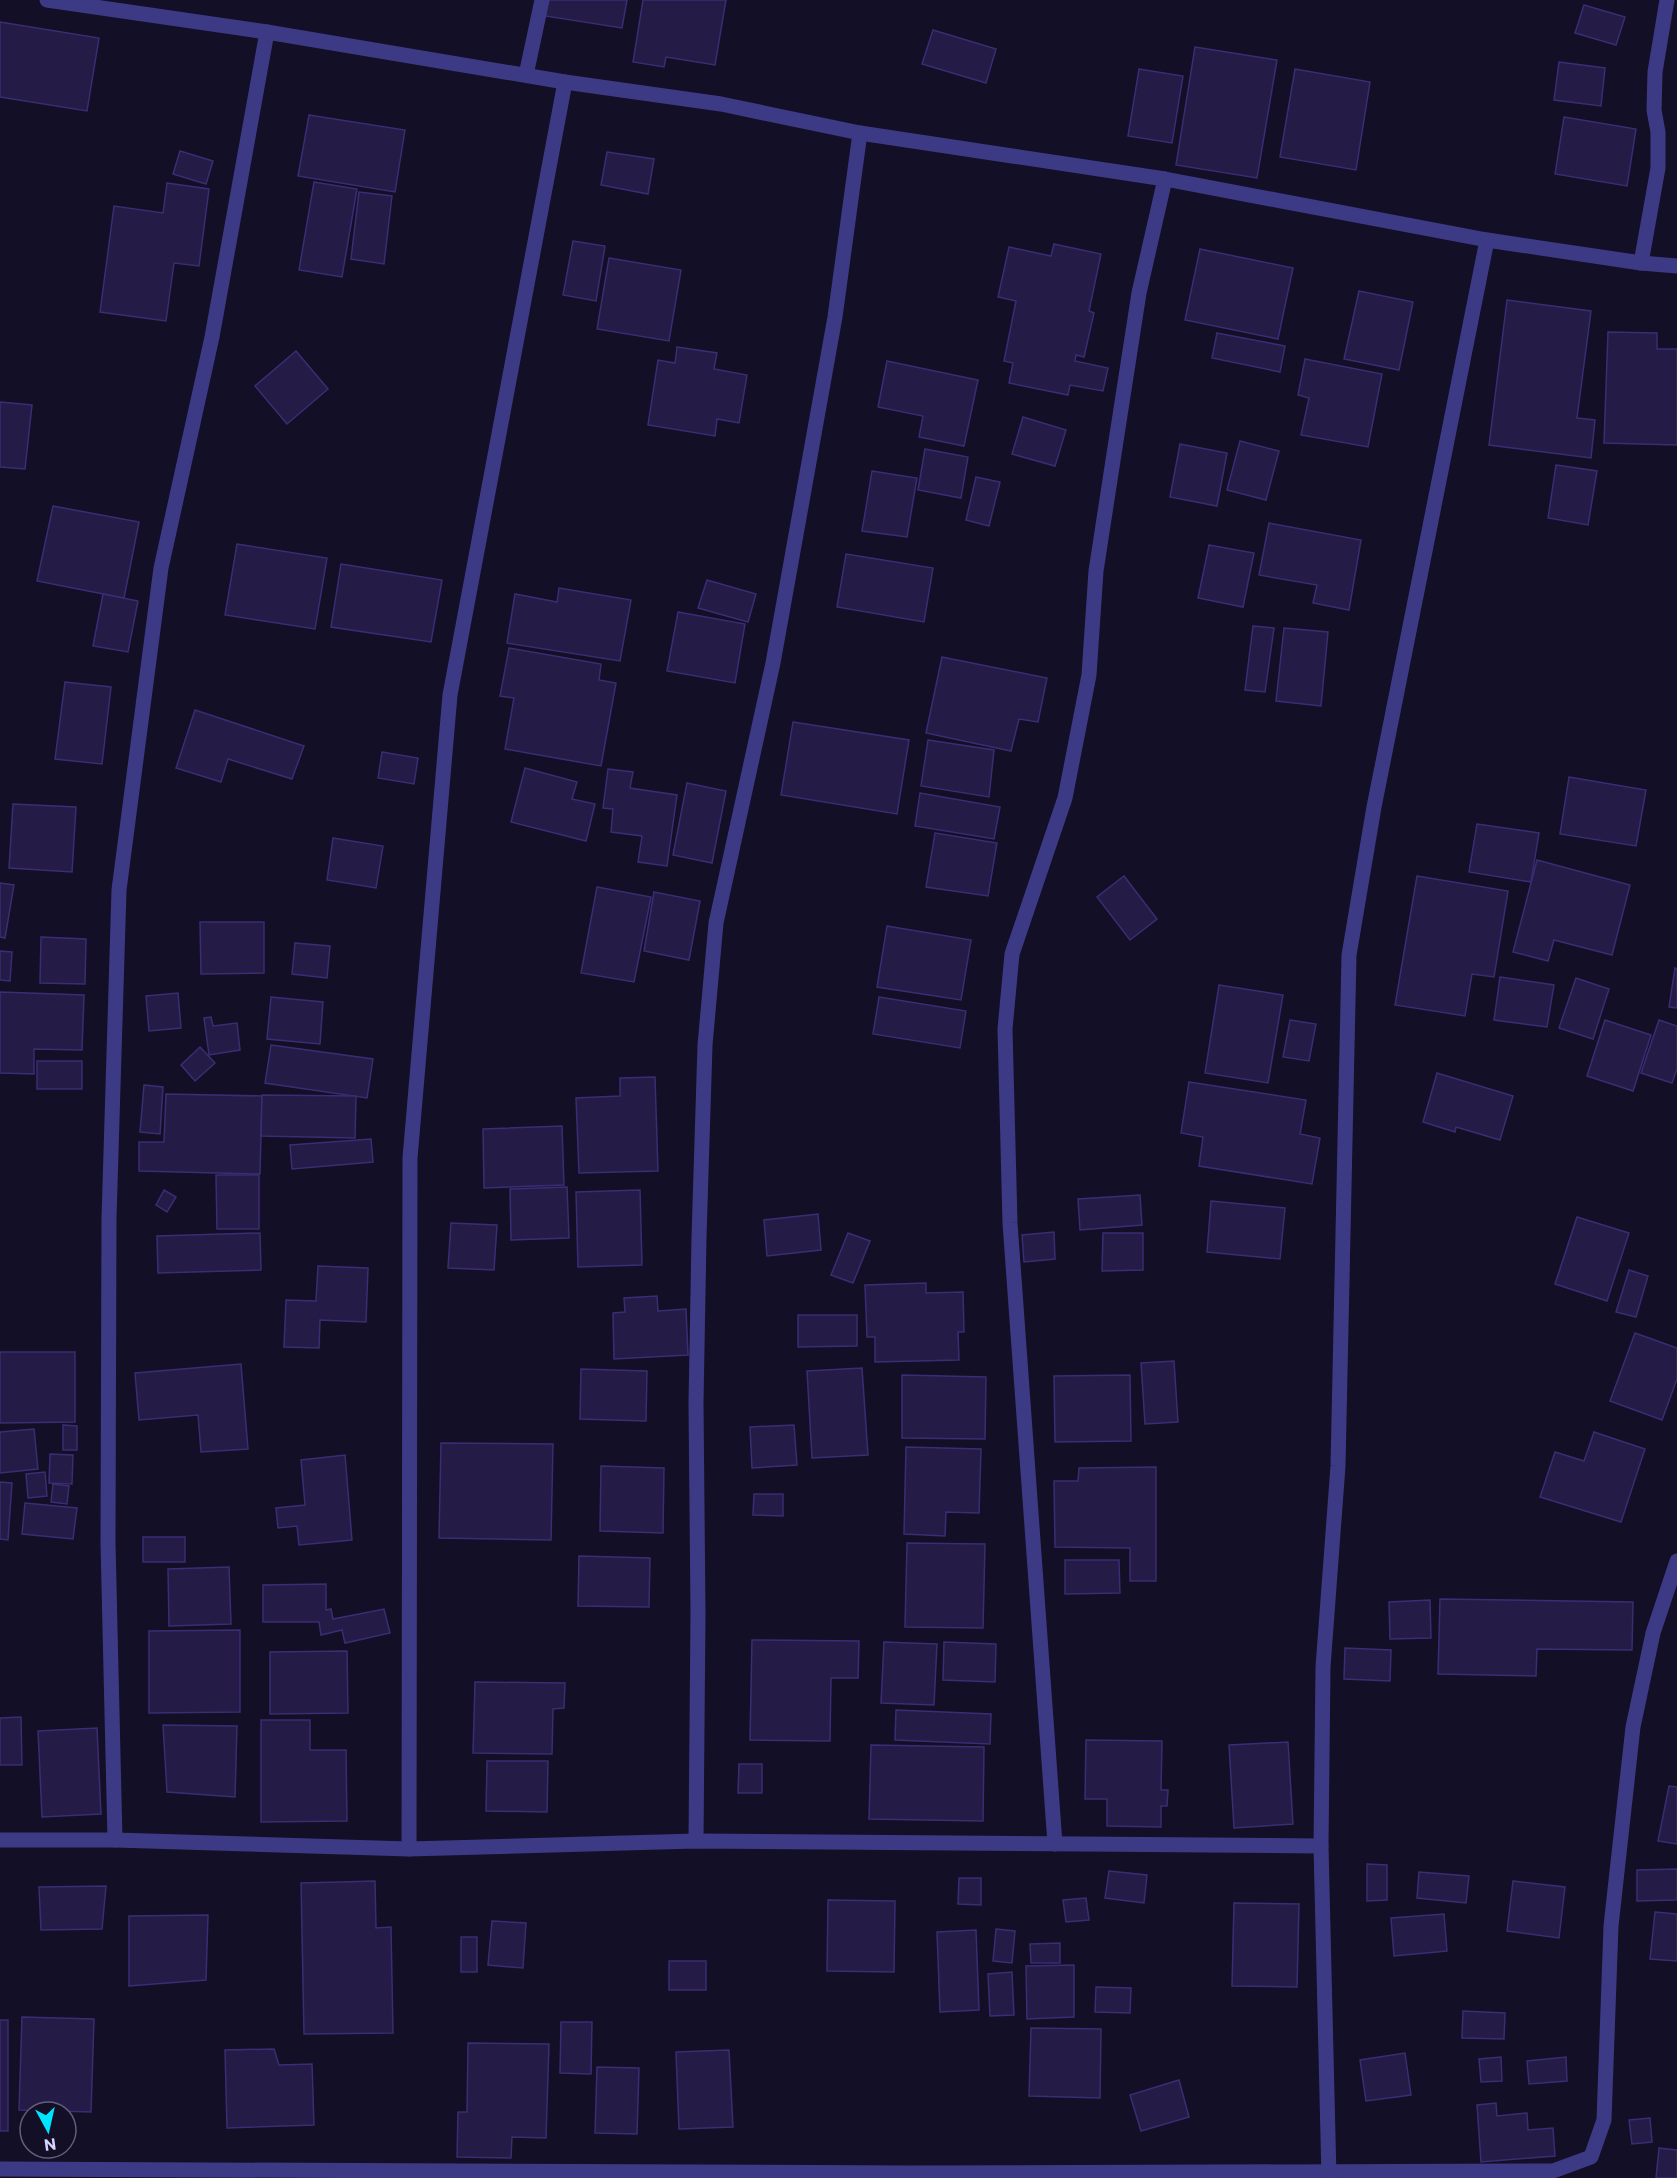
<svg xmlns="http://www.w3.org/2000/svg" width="1677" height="2178" font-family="Commissioner,sans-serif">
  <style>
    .building { fill: #241b47; stroke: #3b2d73; stroke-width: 1.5 }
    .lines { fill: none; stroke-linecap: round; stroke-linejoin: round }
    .minor { stroke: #3d3a85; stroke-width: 15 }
  </style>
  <rect width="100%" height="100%" fill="#130f26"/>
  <g class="building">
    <path d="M 548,0 L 627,0 L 622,28 L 545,16 Z"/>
    <path d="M 643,0 L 726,0 L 715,65 L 666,57 L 664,67 L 633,62 Z"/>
    <path d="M 1584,5 L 1625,17 L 1616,45 L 1575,33 Z"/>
    <path d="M 0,22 L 99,38 L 87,111 L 0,97 Z"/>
    <path d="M 933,30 L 996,49 L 986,83 L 922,64 Z"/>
    <path d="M 1195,47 L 1277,60 L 1257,178 L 1176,165 Z"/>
    <path d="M 1559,62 L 1605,68 L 1601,106 L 1554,100 Z"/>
    <path d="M 1139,69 L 1183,76 L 1172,143 L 1128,136 Z"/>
    <path d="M 1295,69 L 1370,82 L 1356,170 L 1280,157 Z"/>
    <path d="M 309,115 L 405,130 L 395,192 L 298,176 Z"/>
    <path d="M 1564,117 L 1636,129 L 1627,186 L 1555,174 Z"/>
    <path d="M 180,151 L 213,161 L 206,184 L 173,174 Z"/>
    <path d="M 607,152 L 654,159 L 648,194 L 601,185 Z"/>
    <path d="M 314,182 L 357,189 L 342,277 L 299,270 Z"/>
    <path d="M 167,183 L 209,189 L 199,266 L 174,263 L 166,321 L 100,312 L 114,206 L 163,213 Z"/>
    <path d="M 359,192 L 392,196 L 384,264 L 351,259 Z"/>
    <path d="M 573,241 L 605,246 L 596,301 L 563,295 Z"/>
    <path d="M 1054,244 L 1101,254 L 1089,311 L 1094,313 L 1084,357 L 1076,355 L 1075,361 L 1108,368 L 1103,391 L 1070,385 L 1068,395 L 1009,383 L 1013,363 L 1004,361 L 1016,301 L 998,297 L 1009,247 L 1051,256 Z"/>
    <path d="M 1200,249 L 1293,268 L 1278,339 L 1185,320 Z"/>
    <path d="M 609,258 L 681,270 L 669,341 L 597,329 Z"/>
    <path d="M 1359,291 L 1413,302 L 1399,370 L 1344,359 Z"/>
    <path d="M 1507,300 L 1591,311 L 1577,418 L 1595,420 L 1591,458 L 1489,445 Z"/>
    <path d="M 1608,332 L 1657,333 L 1657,349 L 1677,349 L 1677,445 L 1604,443 Z"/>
    <path d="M 1217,333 L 1285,346 L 1280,372 L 1212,358 Z"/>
    <path d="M 677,347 L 717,353 L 714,369 L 747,375 L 739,423 L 717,419 L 715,436 L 648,425 L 658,360 L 675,363 Z"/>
    <path d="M 296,351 L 328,389 L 287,424 L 255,386 Z"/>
    <path d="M 1305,359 L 1382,374 L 1368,447 L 1301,435 L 1309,398 L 1298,395 Z"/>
    <path d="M 887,361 L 978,380 L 964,446 L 919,437 L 923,416 L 878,407 Z"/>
    <path d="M 0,402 L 32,405 L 25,469 L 0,467 Z"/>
    <path d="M 1023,417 L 1066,430 L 1055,466 L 1012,454 Z"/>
    <path d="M 1240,441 L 1279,451 L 1266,500 L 1227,490 Z"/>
    <path d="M 1180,444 L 1227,453 L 1217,506 L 1170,497 Z"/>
    <path d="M 925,449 L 968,457 L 961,498 L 918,490 Z"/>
    <path d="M 1556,465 L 1597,471 L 1588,525 L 1548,518 Z"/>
    <path d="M 872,471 L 917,478 L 907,537 L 862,531 Z"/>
    <path d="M 976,477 L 1000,482 L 989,526 L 966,520 Z"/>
    <path d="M 53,506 L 139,522 L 124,598 L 37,581 Z"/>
    <path d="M 1269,523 L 1361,540 L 1349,610 L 1313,603 L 1317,585 L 1259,575 Z"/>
    <path d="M 237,544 L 327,558 L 315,629 L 225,615 Z"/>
    <path d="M 1209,545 L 1254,553 L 1243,607 L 1198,598 Z"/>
    <path d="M 846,554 L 933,568 L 924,622 L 837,607 Z"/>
    <path d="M 341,564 L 442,580 L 431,642 L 331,627 Z"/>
    <path d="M 707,580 L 756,594 L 748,622 L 698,608 Z"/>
    <path d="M 559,588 L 631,600 L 620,661 L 507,643 L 515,594 L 557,602 Z"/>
    <path d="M 103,594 L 138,601 L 128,652 L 93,646 Z"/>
    <path d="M 678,612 L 745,624 L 735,683 L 667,671 Z"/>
    <path d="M 1253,626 L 1274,628 L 1265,692 L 1245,690 Z"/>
    <path d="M 1284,628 L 1328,632 L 1321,706 L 1276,701 Z"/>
    <path d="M 509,648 L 601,664 L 599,680 L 616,683 L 601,766 L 505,749 L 514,698 L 500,696 Z"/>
    <path d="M 942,657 L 1047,678 L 1038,722 L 1019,719 L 1011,751 L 926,733 Z"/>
    <path d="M 65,682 L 111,687 L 102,764 L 55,759 Z"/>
    <path d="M 195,710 L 304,746 L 292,779 L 228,759 L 221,782 L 176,768 Z"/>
    <path d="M 793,722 L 909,740 L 897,814 L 781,795 Z"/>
    <path d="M 928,740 L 994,750 L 989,797 L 921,786 Z"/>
    <path d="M 382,752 L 418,758 L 414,784 L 378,778 Z"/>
    <path d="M 525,768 L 577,782 L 572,799 L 595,804 L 586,841 L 511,822 Z"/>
    <path d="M 608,769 L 633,772 L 630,788 L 677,795 L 667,866 L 638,862 L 642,836 L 611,832 L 613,809 L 603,808 Z"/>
    <path d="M 1569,777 L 1646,790 L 1636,846 L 1560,834 Z"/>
    <path d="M 687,783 L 726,791 L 712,863 L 673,855 Z"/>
    <path d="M 920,793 L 1000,807 L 994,839 L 915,826 Z"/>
    <path d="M 13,804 L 76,807 L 72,872 L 9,868 Z"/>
    <path d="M 1477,824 L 1539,833 L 1531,882 L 1469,872 Z"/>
    <path d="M 935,833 L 997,843 L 988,896 L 926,887 Z"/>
    <path d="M 333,838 L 383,846 L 376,888 L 327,880 Z"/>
    <path d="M 1537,860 L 1630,885 L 1612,955 L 1554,940 L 1548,961 L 1513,952 Z"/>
    <path d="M 1124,876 L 1157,919 L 1130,940 L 1097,897 Z"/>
    <path d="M 1417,876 L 1508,891 L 1494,977 L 1472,974 L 1465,1016 L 1395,1005 Z"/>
    <path d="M 0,883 L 14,885 L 5,938 L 0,937 Z"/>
    <path d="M 597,887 L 651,897 L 634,982 L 581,973 Z"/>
    <path d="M 654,892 L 700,901 L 689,960 L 644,951 Z"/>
    <path d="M 200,922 L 264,922 L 264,973 L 201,974 Z"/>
    <path d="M 887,926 L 971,940 L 961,1000 L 877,987 Z"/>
    <path d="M 41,937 L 86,939 L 85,984 L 40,983 Z"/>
    <path d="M 295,943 L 330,946 L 327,978 L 292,974 Z"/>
    <path d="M 0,951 L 12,952 L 10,981 L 0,980 Z"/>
    <path d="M 1675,968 L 1677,969 L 1677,1008 L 1669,1007 Z"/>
    <path d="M 1500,977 L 1554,985 L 1547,1027 L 1494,1020 Z"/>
    <path d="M 1576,978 L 1609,989 L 1593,1039 L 1559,1028 Z"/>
    <path d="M 1219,985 L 1283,995 L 1268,1083 L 1205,1073 Z"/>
    <path d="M 0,992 L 84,995 L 82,1050 L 34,1049 L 34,1074 L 0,1073 Z"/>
    <path d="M 178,993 L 181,1028 L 149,1031 L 146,996 Z"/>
    <path d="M 271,997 L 323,1002 L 320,1044 L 267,1039 Z"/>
    <path d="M 879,997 L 966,1011 L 960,1048 L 873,1034 Z"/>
    <path d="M 211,1017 L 213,1026 L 237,1023 L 240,1050 L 209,1055 L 204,1018 Z"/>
    <path d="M 1290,1020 L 1316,1024 L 1309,1061 L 1283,1057 Z"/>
    <path d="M 1605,1020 L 1651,1035 L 1633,1091 L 1587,1076 Z"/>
    <path d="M 1659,1020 L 1677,1026 L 1677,1069 L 1672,1083 L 1641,1073 Z"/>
    <path d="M 271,1045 L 373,1059 L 367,1098 L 265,1083 Z"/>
    <path d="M 200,1047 L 215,1063 L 195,1081 L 181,1065 Z"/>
    <rect x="37" y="1061" width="45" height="28"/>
    <path d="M 1437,1073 L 1513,1096 L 1500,1140 L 1456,1127 L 1455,1132 L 1423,1122 Z"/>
    <path d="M 655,1077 L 658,1171 L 579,1173 L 576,1098 L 620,1096 L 620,1078 Z"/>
    <path d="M 1189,1082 L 1306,1100 L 1300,1134 L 1320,1138 L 1312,1184 L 1199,1166 L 1203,1137 L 1181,1133 Z"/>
    <path d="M 144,1085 L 163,1087 L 160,1134 L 140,1132 Z"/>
    <path d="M 166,1094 L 262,1096 L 260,1174 L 139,1171 L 139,1142 L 164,1142 Z"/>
    <path d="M 262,1095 L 356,1096 L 355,1138 L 261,1136 Z"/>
    <path d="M 562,1126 L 564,1185 L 484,1188 L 483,1129 Z"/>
    <path d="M 371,1139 L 373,1162 L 292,1169 L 290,1145 Z"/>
    <path d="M 216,1175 L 259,1175 L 259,1229 L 217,1229 Z"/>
    <path d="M 567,1187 L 569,1238 L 511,1240 L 510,1189 Z"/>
    <path d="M 164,1190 L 176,1197 L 167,1212 L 156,1205 Z"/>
    <path d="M 640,1190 L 642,1265 L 578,1267 L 576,1192 Z"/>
    <path d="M 1140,1195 L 1142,1225 L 1080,1230 L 1078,1199 Z"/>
    <path d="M 1211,1201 L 1285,1208 L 1280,1259 L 1207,1252 Z"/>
    <path d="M 818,1214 L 821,1250 L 767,1256 L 764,1220 Z"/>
    <path d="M 1577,1217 L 1629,1233 L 1607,1301 L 1555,1284 Z"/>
    <path d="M 451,1223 L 497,1225 L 494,1270 L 448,1268 Z"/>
    <path d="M 1054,1232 L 1055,1259 L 1024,1262 L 1022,1235 Z"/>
    <path d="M 260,1233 L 261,1270 L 158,1273 L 157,1236 Z"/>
    <path d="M 848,1233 L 870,1241 L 853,1283 L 831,1275 Z"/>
    <path d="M 1103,1233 L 1143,1233 L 1143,1270 L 1102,1271 Z"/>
    <path d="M 318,1266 L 368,1268 L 366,1322 L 320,1320 L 319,1348 L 284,1347 L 286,1300 L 316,1301 Z"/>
    <path d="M 1629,1270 L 1648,1276 L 1636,1317 L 1616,1312 Z"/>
    <path d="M 926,1283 L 926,1293 L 963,1292 L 964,1332 L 958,1332 L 959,1360 L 875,1362 L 875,1337 L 867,1337 L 865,1285 Z"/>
    <path d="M 657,1296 L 658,1311 L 686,1309 L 688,1355 L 614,1359 L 613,1313 L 625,1312 L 624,1298 Z"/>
    <path d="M 798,1315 L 857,1315 L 857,1346 L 798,1347 Z"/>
    <path d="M 1635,1333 L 1677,1348 L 1677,1379 L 1662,1420 L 1610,1401 Z"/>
    <path d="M 0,1352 L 75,1352 L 75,1422 L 0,1423 Z"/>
    <path d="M 1174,1361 L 1178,1422 L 1145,1424 L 1141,1363 Z"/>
    <path d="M 241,1364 L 248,1449 L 201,1452 L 198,1415 L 139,1420 L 135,1373 Z"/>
    <path d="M 862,1368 L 868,1455 L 812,1458 L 807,1371 Z"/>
    <path d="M 581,1369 L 647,1371 L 646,1421 L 580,1419 Z"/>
    <path d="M 902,1375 L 986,1377 L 985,1439 L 902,1438 Z"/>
    <path d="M 1130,1375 L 1131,1441 L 1055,1442 L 1054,1376 Z"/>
    <path d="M 63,1425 L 77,1426 L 77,1450 L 63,1450 Z"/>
    <path d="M 794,1425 L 797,1465 L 752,1468 L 750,1427 Z"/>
    <path d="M 34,1429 L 38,1469 L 0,1473 L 0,1432 Z"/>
    <path d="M 1594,1432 L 1645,1449 L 1621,1522 L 1540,1497 L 1555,1452 L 1584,1461 Z"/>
    <path d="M 441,1443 L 553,1444 L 551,1540 L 439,1538 Z"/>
    <path d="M 906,1447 L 981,1449 L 979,1513 L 946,1512 L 945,1536 L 904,1534 Z"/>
    <path d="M 50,1454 L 73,1455 L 72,1484 L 49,1483 Z"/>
    <path d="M 345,1455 L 352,1540 L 299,1545 L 297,1526 L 278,1528 L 276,1508 L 305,1505 L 301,1460 Z"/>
    <path d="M 601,1466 L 664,1468 L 663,1533 L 600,1531 Z"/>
    <path d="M 1156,1467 L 1156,1581 L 1130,1581 L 1130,1548 L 1055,1547 L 1054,1481 L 1078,1481 L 1079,1468 Z"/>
    <path d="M 45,1472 L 47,1496 L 28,1498 L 26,1474 Z"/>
    <path d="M 0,1482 L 12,1483 L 8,1540 L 0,1539 Z"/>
    <path d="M 53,1484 L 69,1486 L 67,1504 L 51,1502 Z"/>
    <path d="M 754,1494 L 783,1494 L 783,1516 L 753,1515 Z"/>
    <path d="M 25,1503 L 77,1508 L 73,1539 L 22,1534 Z"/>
    <rect x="143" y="1537" width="42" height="25"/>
    <path d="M 907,1543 L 985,1544 L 983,1628 L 905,1627 Z"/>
    <path d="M 579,1556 L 650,1558 L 649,1607 L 578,1606 Z"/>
    <path d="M 1065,1560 L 1119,1560 L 1120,1593 L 1065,1594 Z"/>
    <path d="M 229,1567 L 231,1624 L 169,1626 L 168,1569 Z"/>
    <path d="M 326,1584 L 326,1610 L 331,1609 L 333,1619 L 384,1609 L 390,1633 L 345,1643 L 342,1630 L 321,1635 L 319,1622 L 263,1622 L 263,1585 Z"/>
    <path d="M 1440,1599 L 1633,1602 L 1632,1650 L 1537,1649 L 1536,1676 L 1438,1674 Z"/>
    <path d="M 1430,1600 L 1431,1638 L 1390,1639 L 1389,1602 Z"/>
    <path d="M 240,1630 L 240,1712 L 149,1713 L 149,1631 Z"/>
    <path d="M 752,1640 L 859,1641 L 858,1678 L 831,1678 L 830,1741 L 750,1740 Z"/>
    <path d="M 884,1642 L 937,1644 L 934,1705 L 881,1703 Z"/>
    <path d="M 944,1642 L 996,1644 L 995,1682 L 943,1680 Z"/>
    <path d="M 1345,1648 L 1391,1650 L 1390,1681 L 1344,1679 Z"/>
    <path d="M 347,1651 L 348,1713 L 270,1714 L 270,1652 Z"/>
    <path d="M 475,1682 L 565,1683 L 564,1708 L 553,1709 L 552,1754 L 473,1753 Z"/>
    <path d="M 896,1710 L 991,1714 L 990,1744 L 895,1740 Z"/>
    <path d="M 21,1717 L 22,1765 L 0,1765 L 0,1718 Z"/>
    <path d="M 261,1720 L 310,1720 L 310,1750 L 346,1750 L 347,1821 L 261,1822 Z"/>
    <path d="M 163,1725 L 237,1726 L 235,1797 L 167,1792 Z"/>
    <path d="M 97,1728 L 101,1814 L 42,1817 L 38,1731 Z"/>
    <path d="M 1086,1740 L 1162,1741 L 1161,1790 L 1168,1790 L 1167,1806 L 1161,1806 L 1161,1827 L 1107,1826 L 1107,1799 L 1085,1799 Z"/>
    <path d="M 1288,1742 L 1293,1824 L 1234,1828 L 1229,1745 Z"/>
    <path d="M 871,1745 L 984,1747 L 983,1821 L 869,1819 Z"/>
    <path d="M 487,1761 L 548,1761 L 547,1812 L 486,1811 Z"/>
    <path d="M 739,1764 L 762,1764 L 762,1793 L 738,1793 Z"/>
    <path d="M 1669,1786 L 1677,1787 L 1677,1844 L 1658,1841 Z"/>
    <path d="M 1367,1864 L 1387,1865 L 1387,1900 L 1367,1901 Z"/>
    <path d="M 1677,1869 L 1677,1900 L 1637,1901 L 1637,1870 Z"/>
    <path d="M 1109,1871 L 1147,1875 L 1144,1903 L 1105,1898 Z"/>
    <path d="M 1419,1872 L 1469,1876 L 1466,1903 L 1417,1898 Z"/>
    <path d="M 959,1878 L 981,1878 L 981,1905 L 958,1904 Z"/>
    <path d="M 375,1881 L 376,1928 L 391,1927 L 393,2033 L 304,2034 L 301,1883 Z"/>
    <path d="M 1513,1881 L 1565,1887 L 1559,1938 L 1507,1931 Z"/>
    <path d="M 106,1886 L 102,1929 L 41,1930 L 39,1887 Z"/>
    <path d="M 1086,1898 L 1089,1920 L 1066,1922 L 1063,1900 Z"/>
    <path d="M 828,1900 L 895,1901 L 894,1972 L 827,1971 Z"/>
    <path d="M 1234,1903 L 1299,1904 L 1297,1987 L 1232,1986 Z"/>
    <path d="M 1655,1912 L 1677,1914 L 1677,1961 L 1650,1959 Z"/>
    <path d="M 1444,1914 L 1447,1951 L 1394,1956 L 1391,1918 Z"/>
    <path d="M 208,1915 L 206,1980 L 129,1986 L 129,1916 Z"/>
    <path d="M 492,1921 L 526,1923 L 523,1968 L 488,1965 Z"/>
    <path d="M 996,1929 L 1015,1931 L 1012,1963 L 993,1961 Z"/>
    <path d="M 976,1930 L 979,2010 L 940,2012 L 937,1932 Z"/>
    <rect x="461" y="1937" width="16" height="35"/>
    <path d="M 1060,1943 L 1060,1963 L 1031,1963 L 1030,1944 Z"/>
    <rect x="669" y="1961" width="37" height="29"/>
    <path d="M 1074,1965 L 1074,2017 L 1027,2019 L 1026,1966 Z"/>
    <path d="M 1012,1972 L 1014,2015 L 990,2016 L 988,1974 Z"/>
    <path d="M 1096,1987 L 1131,1988 L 1130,2013 L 1095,2012 Z"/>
    <path d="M 1463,2011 L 1505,2013 L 1504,2039 L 1462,2038 Z"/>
    <path d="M 22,2017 L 94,2019 L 91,2112 L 19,2110 Z"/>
    <rect x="0" y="2020" width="8" height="111"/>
    <path d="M 561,2022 L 592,2022 L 591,2074 L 560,2073 Z"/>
    <path d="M 1031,2028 L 1101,2029 L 1100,2098 L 1029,2096 Z"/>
    <path d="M 468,2043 L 549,2044 L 546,2138 L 512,2137 L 511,2158 L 457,2157 L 458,2112 L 467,2112 Z"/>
    <path d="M 274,2049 L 279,2065 L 312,2064 L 314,2125 L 227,2128 L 225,2050 Z"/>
    <path d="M 729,2050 L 733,2127 L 679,2129 L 676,2052 Z"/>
    <path d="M 1405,2053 L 1411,2095 L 1366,2101 L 1360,2060 Z"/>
    <path d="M 1501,2057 L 1502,2081 L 1481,2082 L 1479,2059 Z"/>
    <path d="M 1566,2057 L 1567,2081 L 1529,2084 L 1527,2061 Z"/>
    <path d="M 597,2067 L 639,2068 L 637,2134 L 595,2133 Z"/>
    <path d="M 1179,2080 L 1189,2117 L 1141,2131 L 1130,2095 Z"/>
    <path d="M 1496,2103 L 1497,2116 L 1527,2113 L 1528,2130 L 1553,2128 L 1555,2156 L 1481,2162 L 1477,2105 Z"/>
    <path d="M 1650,2118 L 1652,2142 L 1632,2144 L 1629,2120 Z"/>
    <path d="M 1659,2148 L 1677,2150 L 1677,2178 L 1656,2178 Z"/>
  </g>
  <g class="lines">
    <g class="minor">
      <path d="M 47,0 L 267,32 L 565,82 L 721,104 L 860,133 L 1165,179 L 1487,240 L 1641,263 L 1677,266"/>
      <path d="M 526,75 L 542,0"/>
      <path d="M 1641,263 L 1658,168 L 1658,132 L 1654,110 L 1655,72 L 1667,0"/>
      <path d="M 0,1840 L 115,1840 L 409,1849 L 696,1841 L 1321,1846"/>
      <path d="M 115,1840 L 108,1543 L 109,1218 L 119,890 L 161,568 L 212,337 L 267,32"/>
      <path d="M 696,1841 L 698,1613 L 696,1403 L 699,1237 L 705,1045 L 716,923 L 773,663 L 835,317 L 860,133"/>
      <path d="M 1055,1844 L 1010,1223 L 1005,1029 L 1012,954 L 1065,798 L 1089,675 L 1096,571 L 1114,454 L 1139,293 L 1165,179"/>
      <path d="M 409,1849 L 410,1158 L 450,695 L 565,82"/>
      <path d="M 0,2169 L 910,2173 L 1553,2171 L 1591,2157 L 1604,2120 L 1611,1926 L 1633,1727 L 1653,1633 L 1677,1561"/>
      <path d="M 1329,2178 L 1321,1846 L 1323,1667 L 1338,1466 L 1349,955 L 1374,807 L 1487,240"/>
    </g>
  </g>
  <g transform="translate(48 2130) rotate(172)"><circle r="28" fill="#130f26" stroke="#625e7d" stroke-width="1.5"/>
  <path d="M0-4.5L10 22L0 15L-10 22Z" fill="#00e5ff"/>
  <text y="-9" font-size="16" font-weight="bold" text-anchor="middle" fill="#d9d4ff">N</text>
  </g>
</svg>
